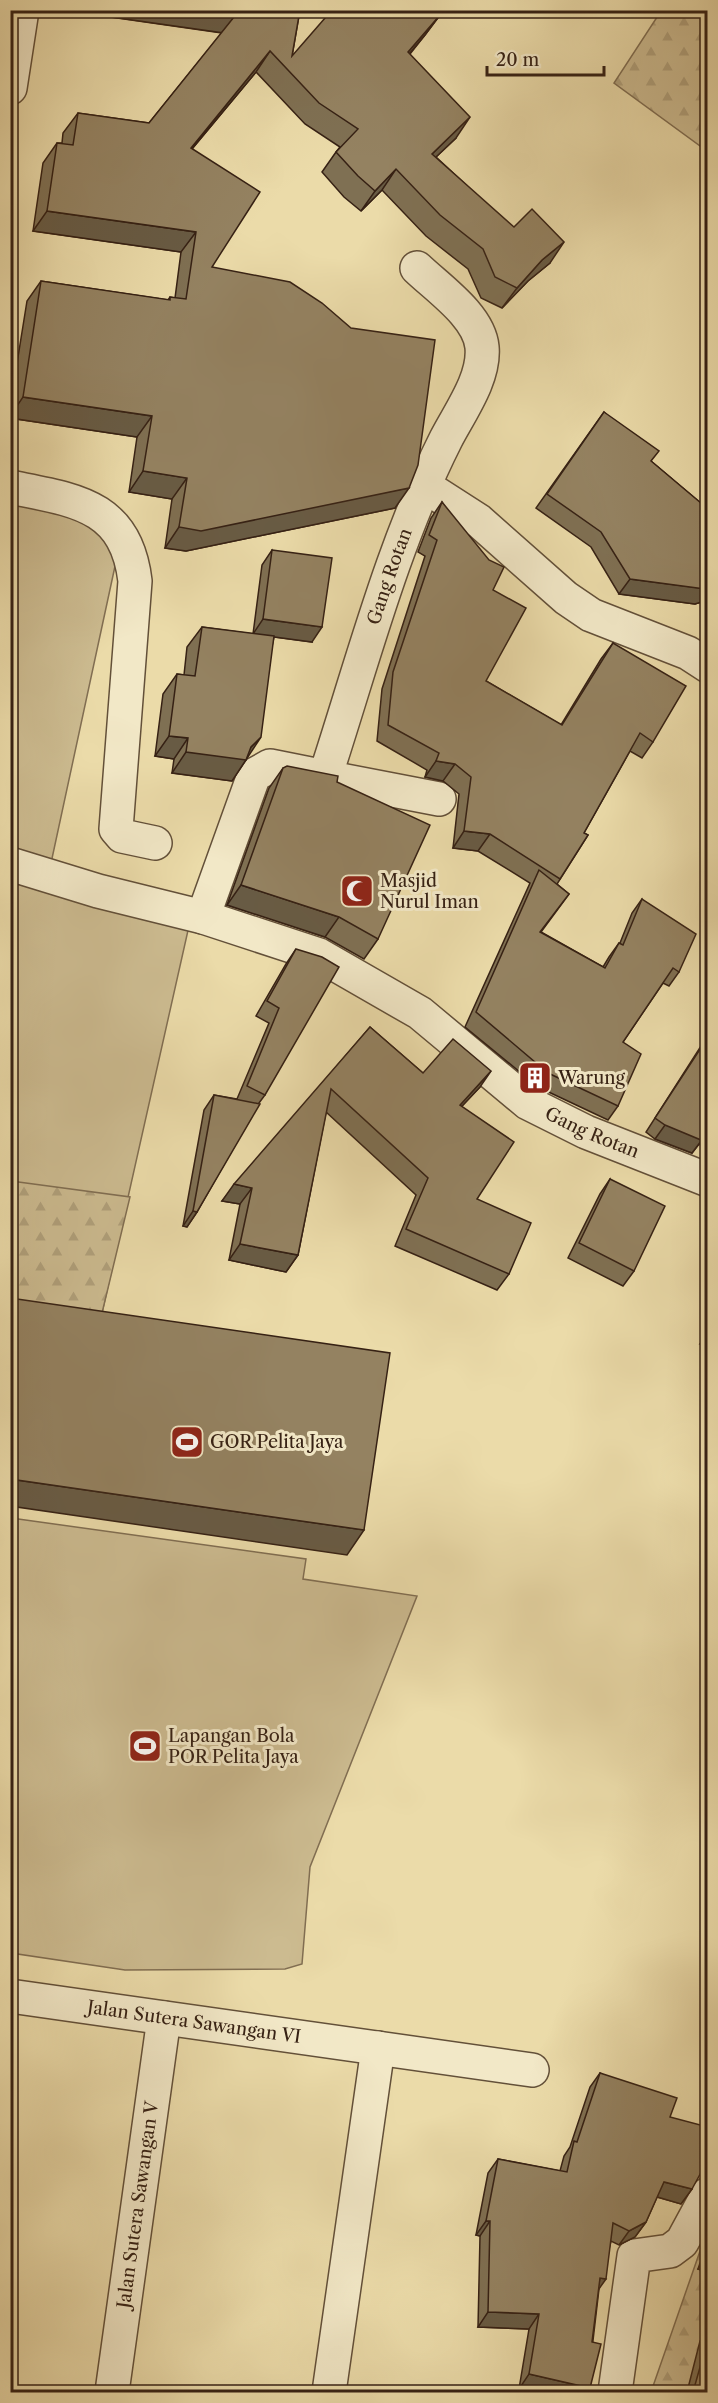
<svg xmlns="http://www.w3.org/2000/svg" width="718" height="2403" font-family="'Libre Caslon Text',serif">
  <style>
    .grass { fill: #ccbb90; stroke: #816e52; stroke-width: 1.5 }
    .forest { fill: url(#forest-firs); stroke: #816e52; stroke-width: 1.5 }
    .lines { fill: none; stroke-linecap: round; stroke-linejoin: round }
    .minor-casing { stroke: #635039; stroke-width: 36 }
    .minor { stroke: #f2e8c7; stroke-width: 33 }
    .wall { fill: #7f7053; stroke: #362114; stroke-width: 1.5 }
    .shaded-wall { fill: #685b44; stroke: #362114; stroke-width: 1.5 }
    .building { fill: #948261; stroke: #362114; stroke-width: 1.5 }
    .labels { text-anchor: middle; stroke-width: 6; stroke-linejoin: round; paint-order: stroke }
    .street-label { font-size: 18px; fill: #362114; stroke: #f2e8c7 }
    .poi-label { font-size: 18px; fill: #362114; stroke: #f2e8c7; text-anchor: start }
  </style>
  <defs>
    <pattern id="forest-firs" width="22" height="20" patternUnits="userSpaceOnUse" patternTransform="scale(1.5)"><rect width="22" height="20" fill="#ccbb90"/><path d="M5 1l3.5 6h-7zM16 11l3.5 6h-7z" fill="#b0a07b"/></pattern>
  </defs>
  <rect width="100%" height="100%" fill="#ebdba9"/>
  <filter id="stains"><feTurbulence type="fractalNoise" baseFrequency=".00333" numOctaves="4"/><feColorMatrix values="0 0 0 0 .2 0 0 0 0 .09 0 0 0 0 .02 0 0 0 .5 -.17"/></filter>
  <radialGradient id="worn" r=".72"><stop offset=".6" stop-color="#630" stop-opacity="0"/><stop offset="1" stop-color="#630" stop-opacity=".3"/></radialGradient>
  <g class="grass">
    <path d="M 11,500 L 72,511 L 120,543 L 48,877 L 189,926 L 102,1313 L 11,1300 Z"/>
    <path d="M 11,1518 L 306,1559 L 303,1579 L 417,1596 L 310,1867 L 302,1964 L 285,1969 L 125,1970 L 11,1953 Z"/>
  </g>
  <g class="forest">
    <path d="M 661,11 L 707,11 L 707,151 L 614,83 Z"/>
    <path d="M 11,1181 L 130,1197 L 102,1313 L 11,1300 Z"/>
    <path d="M 707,2231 L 707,2392 L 651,2392 Z"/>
  </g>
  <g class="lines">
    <defs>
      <g id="minor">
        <path d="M 10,88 L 22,10"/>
        <path d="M 423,485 L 479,521 L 566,598 L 591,615 L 688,653 L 708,666"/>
        <path d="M 10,487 C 74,500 126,504 135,581 L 116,829 L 122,836 L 155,843"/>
        <path d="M 325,777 L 439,799"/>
        <path id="s1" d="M 10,864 L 98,891 L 203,917 L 319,955 L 420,1013 L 528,1103 L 586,1132 L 708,1180"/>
        <path id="s2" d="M 203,917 L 254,775 L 270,766 L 325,777 C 362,664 392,546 446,439 C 460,412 485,378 482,347 C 479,316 439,289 417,268"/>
        <path id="s3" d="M 10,1996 L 532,2070"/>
        <path id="s4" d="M 112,2392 L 164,2018"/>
        <path d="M 329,2392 L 378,2048"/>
        <path d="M 615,2392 L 634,2256 L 670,2251 L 682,2242 L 708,2194"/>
      </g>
    </defs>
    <use href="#minor" class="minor-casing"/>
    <use href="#minor" class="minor"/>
  </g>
  <g class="wall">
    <path d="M 105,10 L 300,10 L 292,56 L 440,15 L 425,35 L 410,54 L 456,138 L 436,157 L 550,263 L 528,281 L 502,308 L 481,298 L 468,269 L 426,236 L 382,190 L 361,211 L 344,197 L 322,172 L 336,152 L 340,147 L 305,124 L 256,72 L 192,149 L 212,267 L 395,508 L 186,551 L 165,548 L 172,499 L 129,492 L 137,437 L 10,418 L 10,407 L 27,301 L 41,281 L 168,300 L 170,297 L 175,298 L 181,252 L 33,231 L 43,163 L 57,143 L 62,143 L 63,133 L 78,113 L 149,123 L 222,33 L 104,16 Z"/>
    <path d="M 604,412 L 651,461 L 708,509 L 708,600 L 695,604 L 619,594 L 591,547 L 536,508 Z"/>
    <path d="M 442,502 L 493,590 L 486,681 L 561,725 L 601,659 L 613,643 L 653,742 L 642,758 L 630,751 L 584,833 L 588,835 L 557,884 L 569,894 L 541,932 L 603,967 L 609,957 L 619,943 L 620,943 L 632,913 L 642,899 L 679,972 L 669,986 L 663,983 L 623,1042 L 618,1106 L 608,1120 L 538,1087 L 465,1027 L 530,883 L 478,851 L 453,848 L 459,794 L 443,781 L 425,777 L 427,770 L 377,741 L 382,689 L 425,556 L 418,552 L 431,518 Z"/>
    <path d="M 272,550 L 312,642 L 274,637 L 248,756 L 246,760 L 232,781 L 172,773 L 174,759 L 155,756 L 163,694 L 177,674 L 184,675 L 187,647 L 202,627 L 253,634 L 262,565 Z"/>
    <path d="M 283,768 L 337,782 L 378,939 L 364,959 L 325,937 L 227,905 L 269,788 Z"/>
    <path d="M 296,949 L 265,1095 L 259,1103 L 197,1212 L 187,1227 L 183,1226 L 204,1110 L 214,1095 L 237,1099 L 269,1023 L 256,1016 L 286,964 Z"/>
    <path d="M 370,1027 L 423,1073 L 480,1087 L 462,1106 L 477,1199 L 509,1274 L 497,1290 L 395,1246 L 416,1195 L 326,1112 L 298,1255 L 286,1272 L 229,1260 L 240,1204 L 222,1201 Z"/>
    <path d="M 708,1035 L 708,1149 L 699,1144 L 692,1153 L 655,1139 L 646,1132 Z"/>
    <path d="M 610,1179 L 634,1271 L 623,1286 L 568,1258 L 600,1194 Z"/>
    <path d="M 600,2073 L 670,2117 L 692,2189 L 681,2204 L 657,2197 L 646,2222 L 635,2237 L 619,2245 L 611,2241 L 599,2289 L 587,2392 L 536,2392 L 519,2389 L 529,2329 L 478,2327 L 480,2236 L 476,2235 L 488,2173 L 498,2159 L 560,2171 L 564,2156 L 570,2147 L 590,2087 Z"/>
    <path d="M 708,2240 L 708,2272 L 698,2269 Z"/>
    <path d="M 708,2331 L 708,2392 L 687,2392 L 700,2341 Z"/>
  </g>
  <g class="shaded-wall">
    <path d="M 108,10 L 225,10 L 238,12 L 224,33 L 104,16 Z"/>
    <path d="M 440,15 L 425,35 L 394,72 L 408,52 Z"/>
    <path d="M 270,51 L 256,72 L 176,168 L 191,148 Z"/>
    <path d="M 470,117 L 456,138 L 418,174 L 432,154 Z"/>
    <path d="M 396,169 L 382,190 L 361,211 L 375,191 Z"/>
    <path d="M 47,211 L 196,232 L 181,252 L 33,231 Z"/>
    <path d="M 564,242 L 550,263 L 528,281 L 502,308 L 517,288 L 542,260 Z"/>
    <path d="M 23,397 L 152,416 L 137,437 L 10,418 L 10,416 Z"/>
    <path d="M 143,471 L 187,478 L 172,499 L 129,492 Z"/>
    <path d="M 409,488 L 395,508 L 186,551 L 165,548 L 179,527 Z"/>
    <path d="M 630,579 L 708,589 L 708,600 L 695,604 L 619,594 Z"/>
    <path d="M 263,619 L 322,627 L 312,642 L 253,634 Z"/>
    <path d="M 169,736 L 188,738 L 174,759 L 155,756 Z"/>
    <path d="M 261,737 L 232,781 L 172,773 L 186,752 L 251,747 Z"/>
    <path d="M 436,761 L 455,764 L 443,781 L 425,777 Z"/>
    <path d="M 464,831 L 490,834 L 478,851 L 453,848 Z"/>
    <path d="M 241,885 L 339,917 L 325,937 L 227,905 Z"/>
    <path d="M 491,1071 L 480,1087 L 448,1121 L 460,1105 Z"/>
    <path d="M 665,1125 L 708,1132 L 692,1153 L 655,1139 Z"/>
    <path d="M 234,1184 L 252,1188 L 240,1204 L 222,1201 Z"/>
    <path d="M 193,1211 L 197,1212 L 187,1227 L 183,1226 Z"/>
    <path d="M 240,1244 L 298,1255 L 286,1272 L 229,1260 Z"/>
    <path d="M 708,1333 L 708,1345 L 700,1344 Z"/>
    <path d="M 10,1479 L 364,1530 L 347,1555 L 10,1506 Z"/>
    <path d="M 664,2182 L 692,2189 L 681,2204 L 654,2196 Z"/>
    <path d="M 486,2221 L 490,2221 L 480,2236 L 476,2235 Z"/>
    <path d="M 646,2222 L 635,2237 L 619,2245 L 629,2231 Z"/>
    <path d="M 708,2255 L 708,2272 L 698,2269 Z"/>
    <path d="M 600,2278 L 606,2279 L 596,2293 Z"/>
    <path d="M 488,2312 L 539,2314 L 529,2329 L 478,2327 Z"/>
    <path d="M 529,2374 L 590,2388 L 587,2392 L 536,2392 L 519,2389 Z"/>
  </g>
  <g class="building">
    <path d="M 225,10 L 300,10 L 292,56 L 332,10 L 435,10 L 440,15 L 408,52 L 470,117 L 432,154 L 514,227 L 532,209 L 564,242 L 542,260 L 517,288 L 495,277 L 483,249 L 440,215 L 396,169 L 375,191 L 358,176 L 336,152 L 358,129 L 319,103 L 270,51 L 191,148 L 260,192 L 212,267 L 290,282 L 322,303 L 351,328 L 435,340 L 418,465 L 409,488 L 201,531 L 179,527 L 187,478 L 143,471 L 152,416 L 23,397 L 41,281 L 170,300 L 170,297 L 186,299 L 196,232 L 47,211 L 57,143 L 73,145 L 78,113 L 149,123 L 238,12 Z"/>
    <path d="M 604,412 L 659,451 L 651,461 L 708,509 L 708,589 L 705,589 L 630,579 L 601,532 L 547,494 Z"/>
    <path d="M 442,502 L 489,560 L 504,567 L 493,590 L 526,608 L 486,681 L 562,725 L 613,643 L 686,686 L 653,742 L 640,733 L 584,833 L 588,835 L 560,879 L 490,834 L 464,831 L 471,777 L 455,764 L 436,761 L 439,753 L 388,725 L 393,672 L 437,540 L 429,535 Z"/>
    <path d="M 272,550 L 332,558 L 322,627 L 263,619 Z"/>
    <path d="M 202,627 L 274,636 L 261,737 L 251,747 L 246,760 L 186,752 L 188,738 L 169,736 L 177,674 L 195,676 Z"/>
    <path d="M 287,766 L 338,776 L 337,782 L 430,825 L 378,939 L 339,917 L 241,885 L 283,768 Z"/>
    <path d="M 539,870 L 569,894 L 540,932 L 605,968 L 619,943 L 623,945 L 642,899 L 696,934 L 679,972 L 673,968 L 623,1042 L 641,1054 L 618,1106 L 548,1073 L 476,1012 Z"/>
    <path d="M 296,949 L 322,957 L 339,967 L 265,1095 L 247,1086 L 279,1008 L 267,1001 Z"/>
    <path d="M 370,1027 L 423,1073 L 453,1039 L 491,1071 L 460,1105 L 514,1142 L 477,1199 L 531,1223 L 509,1274 L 406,1229 L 428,1178 L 331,1089 L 298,1255 L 240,1244 L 252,1188 L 234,1184 Z"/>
    <path d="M 708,1037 L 708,1132 L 701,1140 L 665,1125 L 655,1118 Z"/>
    <path d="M 214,1095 L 260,1104 L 197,1212 L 193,1211 Z"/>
    <path d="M 610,1179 L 665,1206 L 634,1271 L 579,1243 Z"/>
    <path d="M 10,1298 L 390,1353 L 364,1530 L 10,1479 Z"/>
    <path d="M 600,2073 L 677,2098 L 670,2117 L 708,2127 L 708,2156 L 704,2167 L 692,2189 L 664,2182 L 646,2222 L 629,2231 L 613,2223 L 606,2279 L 600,2278 L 592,2342 L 601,2344 L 590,2388 L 529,2374 L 539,2314 L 488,2312 L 490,2221 L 486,2221 L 498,2159 L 567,2172 L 574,2141 L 577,2142 Z"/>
    <path d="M 708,2339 L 708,2392 L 693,2392 Z"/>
  </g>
  <defs>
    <symbol id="mosque-square" viewBox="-11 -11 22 22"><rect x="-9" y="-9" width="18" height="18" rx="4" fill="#8f2418" stroke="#f2e8c7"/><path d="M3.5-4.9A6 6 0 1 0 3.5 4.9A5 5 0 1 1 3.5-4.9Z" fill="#fff"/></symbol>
    <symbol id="building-square" viewBox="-11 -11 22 22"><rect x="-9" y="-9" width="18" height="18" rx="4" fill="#8f2418" stroke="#f2e8c7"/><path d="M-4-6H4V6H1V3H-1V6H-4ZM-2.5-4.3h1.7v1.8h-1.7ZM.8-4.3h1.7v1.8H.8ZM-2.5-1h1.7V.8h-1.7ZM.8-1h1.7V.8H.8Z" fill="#fff"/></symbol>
    <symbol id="stadium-square" viewBox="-11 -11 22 22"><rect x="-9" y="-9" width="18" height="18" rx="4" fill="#8f2418" stroke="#f2e8c7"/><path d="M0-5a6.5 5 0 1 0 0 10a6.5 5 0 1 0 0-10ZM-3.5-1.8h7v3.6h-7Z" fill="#fff"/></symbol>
  </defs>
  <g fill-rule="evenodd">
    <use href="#mosque-square" x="338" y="872" width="38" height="38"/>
    <use href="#building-square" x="516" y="1059" width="38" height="38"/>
    <use href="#stadium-square" x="168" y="1423" width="38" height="38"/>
    <use href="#stadium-square" x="126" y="1727" width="38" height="38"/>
  </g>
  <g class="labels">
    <g class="street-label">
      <text dy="6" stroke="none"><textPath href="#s2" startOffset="436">Gang Rotan</textPath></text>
      <text dy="6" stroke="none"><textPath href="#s1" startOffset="650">Gang Rotan</textPath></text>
      <text dy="6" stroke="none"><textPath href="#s3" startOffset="186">Jalan Sutera Sawangan VI</textPath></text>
      <text dy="6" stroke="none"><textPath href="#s4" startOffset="189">Jalan Sutera Sawangan V</textPath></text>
    </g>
    <g class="poi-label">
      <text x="380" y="887">Masjid<tspan x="380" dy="21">Nurul Iman</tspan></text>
      <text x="558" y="1084">Warung</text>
      <text x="210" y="1448">GOR Pelita Jaya</text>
      <text x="168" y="1742">Lapangan Bola<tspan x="168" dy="21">POR Pelita Jaya</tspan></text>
    </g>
  </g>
  <rect width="718" height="2403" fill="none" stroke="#ebdba9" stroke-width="36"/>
  <rect x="12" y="12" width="694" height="2379" fill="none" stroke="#362114" stroke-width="3"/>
  <rect x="18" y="18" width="682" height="2367" fill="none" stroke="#362114" stroke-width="1.5"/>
  <path d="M487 66v9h117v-9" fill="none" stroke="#362114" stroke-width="3"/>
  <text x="496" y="66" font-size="18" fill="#362114" stroke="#f2e8c7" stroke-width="4.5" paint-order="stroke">20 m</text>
  <rect width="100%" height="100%" filter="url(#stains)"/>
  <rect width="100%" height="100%" fill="url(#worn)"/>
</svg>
